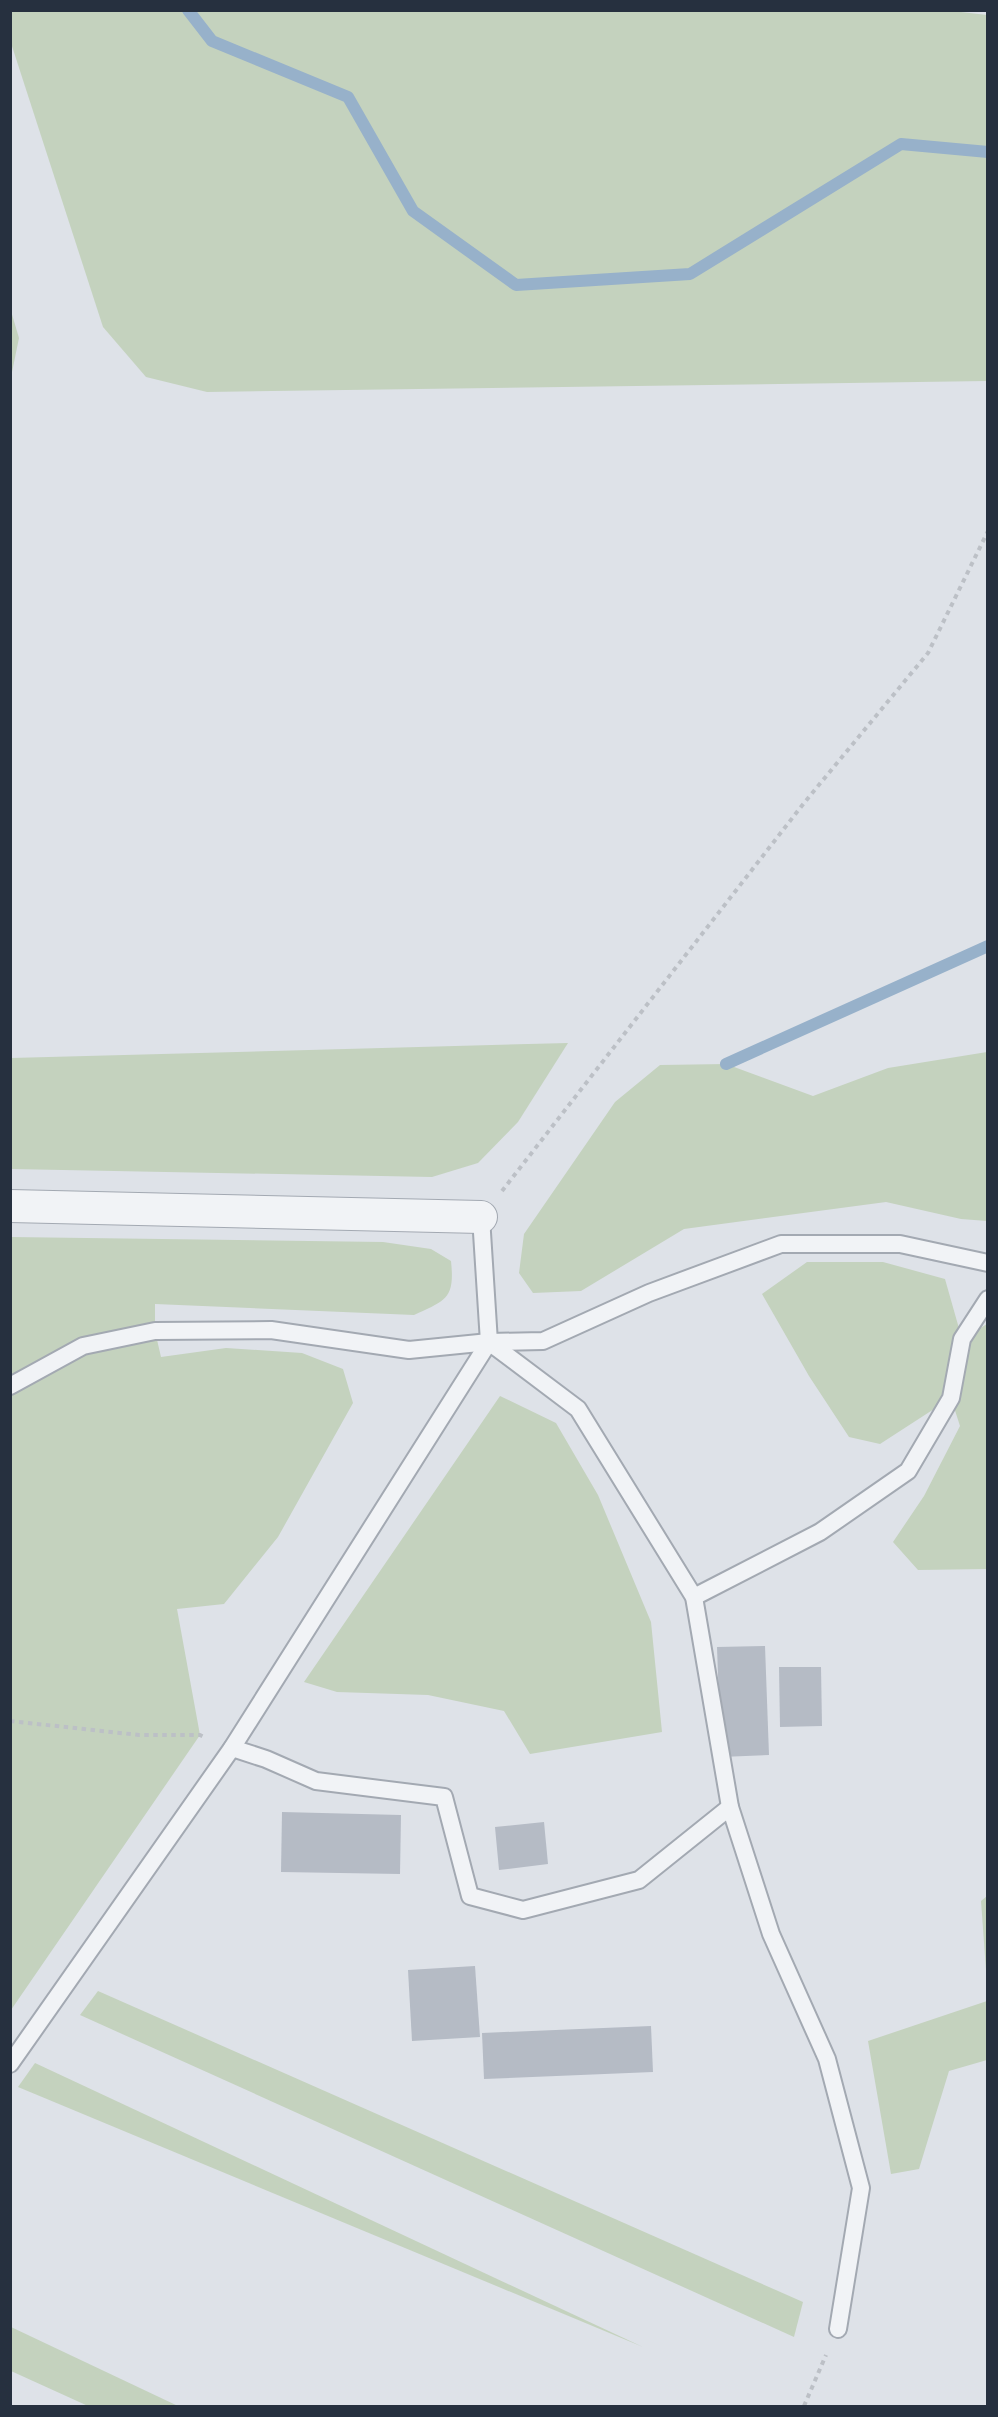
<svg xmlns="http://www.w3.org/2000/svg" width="998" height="2417" font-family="'Noto Sans',sans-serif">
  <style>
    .green { fill: #c4d2be }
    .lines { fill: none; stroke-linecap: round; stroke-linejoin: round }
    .stream { stroke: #97b1ca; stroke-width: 12 }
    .building { fill: #b5bbc5 }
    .service-casing { stroke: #a3a9b2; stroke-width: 20 }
    .minor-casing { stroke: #a3a9b2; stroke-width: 34 }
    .path { stroke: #bcc0c6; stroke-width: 4; stroke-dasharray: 4.5 4.5; stroke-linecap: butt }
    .service { stroke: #f1f3f6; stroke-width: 16 }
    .minor { stroke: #f1f3f6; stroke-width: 32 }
  </style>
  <rect width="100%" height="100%" fill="#dee2e8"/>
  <g class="green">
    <path d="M 944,10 L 987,15 L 987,381 L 207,392 L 146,377 L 103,327 L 10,40 L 11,10 Z"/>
    <path d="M 11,311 L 19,338 L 11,377 L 10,377 Z"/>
    <path d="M 568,1043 L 518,1122 L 478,1163 L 432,1177 L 11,1169 L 11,1058 Z"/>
    <path d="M 987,1052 L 987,1221 L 961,1219 L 886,1202 L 684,1229 L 581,1291 L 533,1293 L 519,1273 L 524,1234 L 615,1102 L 660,1065 L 726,1064 L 813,1096 L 888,1068 Z"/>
    <path d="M 11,1237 L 383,1242 L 431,1249 L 451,1261 C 455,1299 446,1300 414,1315 L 155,1304 L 155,1331 L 161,1357 L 226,1348 L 302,1353 L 343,1369 L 353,1403 L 278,1537 L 224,1604 L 177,1609 L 200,1735 L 11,2010 Z"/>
    <path d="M 807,1262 L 883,1262 L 945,1279 L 962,1339 L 987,1324 L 987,1569 L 918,1570 L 893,1542 L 924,1496 L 960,1426 L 951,1398 L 880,1444 L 849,1437 L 809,1376 L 762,1294 Z"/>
    <path d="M 500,1396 L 556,1423 L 598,1495 L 651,1622 L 662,1732 L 530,1754 L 504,1711 L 428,1695 L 337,1692 L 304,1682 Z"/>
    <path d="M 987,1896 L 987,1984 L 981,1901 Z"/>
    <path d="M 98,1991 L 803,2302 L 794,2337 L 80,2015 Z"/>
    <path d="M 987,2001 L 987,2060 L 949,2071 L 919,2169 L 891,2174 L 868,2041 Z"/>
    <path d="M 35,2063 L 643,2347 L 18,2087 Z"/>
    <path d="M 11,2327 L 178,2406 L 88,2406 L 11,2371 Z"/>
  </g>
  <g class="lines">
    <g class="stream">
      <path d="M 188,10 L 212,41 L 348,97 L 413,211 L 516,285 L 690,274 L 901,144 L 988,152"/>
      <path d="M 726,1064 L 988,946"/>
    </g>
  </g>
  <g class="building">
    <path d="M 765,1646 L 769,1755 L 721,1757 L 717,1647 Z"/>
    <path d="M 779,1667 L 821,1667 L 822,1726 L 780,1727 Z"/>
    <path d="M 282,1812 L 401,1815 L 400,1874 L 281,1872 Z"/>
    <path d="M 544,1822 L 548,1864 L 499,1870 L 495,1827 Z"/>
    <path d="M 475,1966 L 480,2037 L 412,2041 L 408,1970 Z"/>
    <path d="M 651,2026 L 653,2072 L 484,2079 L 482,2033 Z"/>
  </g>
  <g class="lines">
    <defs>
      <g id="service">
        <path d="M 481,1217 L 489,1342 L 578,1409 L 694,1597 L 730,1807 L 771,1934 L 827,2059 L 861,2188 L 838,2329"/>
        <path d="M 10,1386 L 83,1346 L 155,1331 L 271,1330 L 409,1350 L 489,1342 L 543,1341 L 649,1293 L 781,1244 L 900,1244 L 988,1263"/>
        <path d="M 694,1597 L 820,1532 L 908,1471 L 951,1398 L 962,1339 L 988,1299"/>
        <path d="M 232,1748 L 266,1759 L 316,1781 L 444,1797 L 470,1896 L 523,1910 L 639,1880 L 730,1807"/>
        <path d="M 10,2064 L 232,1748 L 489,1342"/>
      </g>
      <path id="minor" d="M 10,1206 L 481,1217"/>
    </defs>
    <use href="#service" class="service-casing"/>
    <use href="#minor" class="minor-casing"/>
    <g class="path">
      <path d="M 502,1191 L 804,803 L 928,653 L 988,531"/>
      <path d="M 10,1721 L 139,1735 L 200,1735 L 206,1738"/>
      <path d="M 804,2406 L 826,2355"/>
    </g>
    <use href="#service" class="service"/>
    <use href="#minor" class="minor"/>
  </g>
  <rect width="998" height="2417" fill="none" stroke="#26303f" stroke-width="24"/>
</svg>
